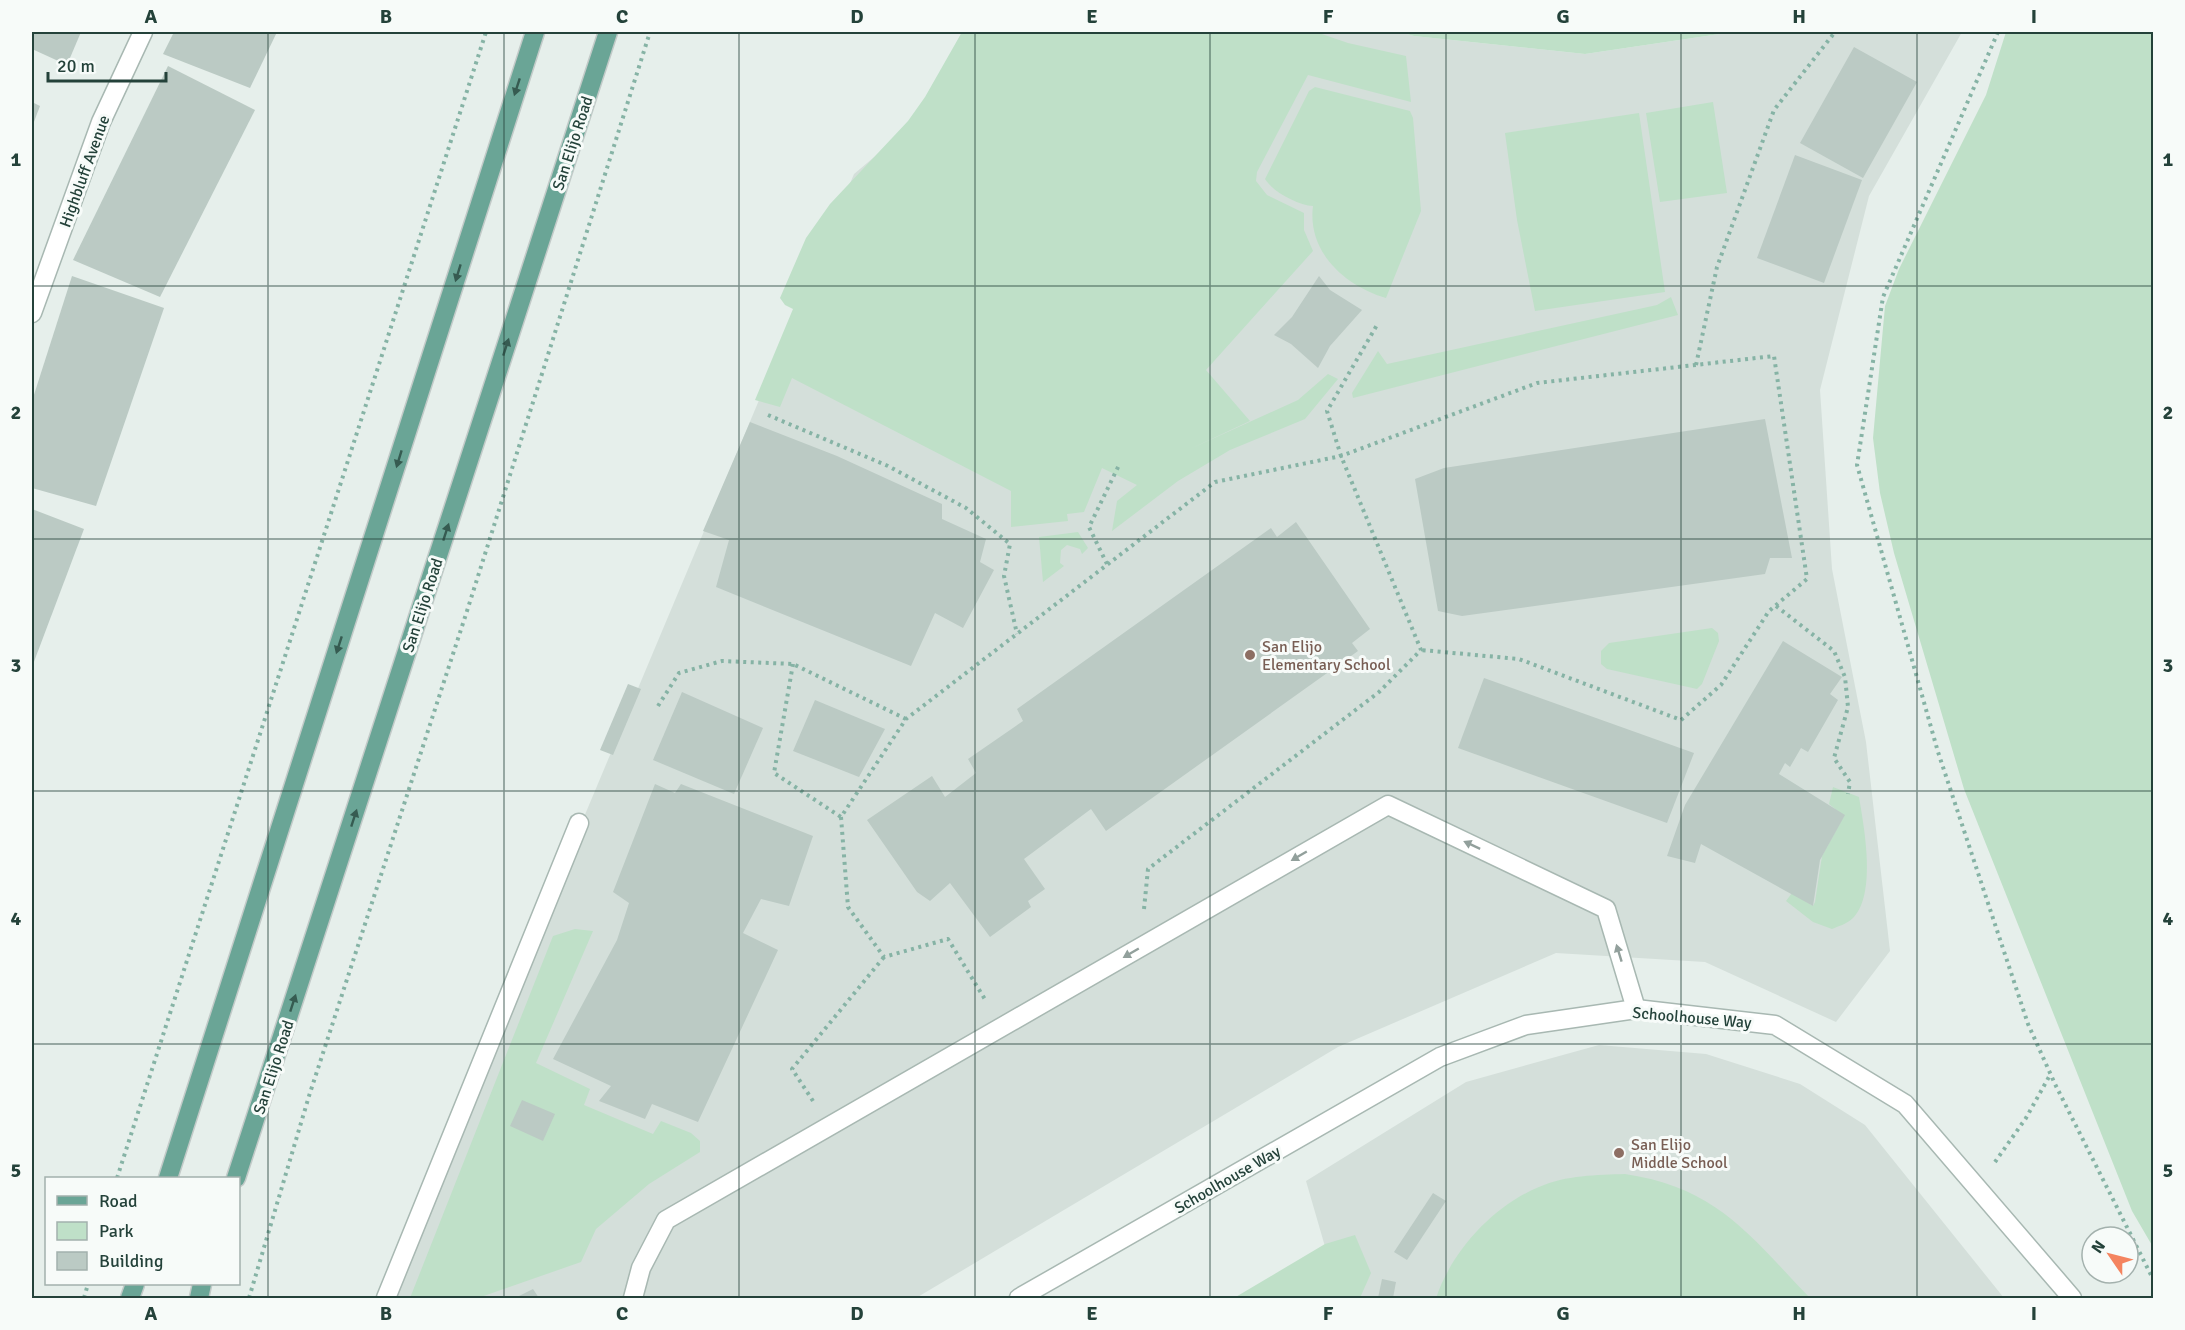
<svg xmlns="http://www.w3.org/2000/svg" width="2185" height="1330" font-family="Signika,sans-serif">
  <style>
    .built { fill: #d4dfda }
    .green { fill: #bfe0c8 }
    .building { fill: #bbcac4 }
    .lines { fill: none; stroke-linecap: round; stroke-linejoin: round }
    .minor-casing { stroke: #a8b8b2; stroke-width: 21 }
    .major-casing { stroke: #c2cac8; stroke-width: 21 }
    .path { stroke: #86b3a5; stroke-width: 4; stroke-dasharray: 3 4.5; stroke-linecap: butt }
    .minor { stroke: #fff; stroke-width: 18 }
    .major { stroke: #6aa596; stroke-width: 18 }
    .oneway { fill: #365b51 }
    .oneway2 { fill: #92a09c }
    .grid { fill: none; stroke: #24423a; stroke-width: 1.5; stroke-opacity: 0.55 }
    .education-dot { fill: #8d6e63; stroke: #f7fbf9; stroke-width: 2 }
    .labels { text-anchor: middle; stroke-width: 6; stroke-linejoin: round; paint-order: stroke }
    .street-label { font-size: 16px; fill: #24423a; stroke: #f7fbf9 }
    .education-label { font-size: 16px; fill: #785e54; stroke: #f7fbf9; text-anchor: start }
    .neatline { fill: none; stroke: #24423a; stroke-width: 2 }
    .grid-label { font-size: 20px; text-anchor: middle; font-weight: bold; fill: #24423a }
  </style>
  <rect width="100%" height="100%" fill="#e6efeb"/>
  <g class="built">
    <path d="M 962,32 L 1400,32 L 1414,36 L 1585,54 L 1733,32 L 1962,32 L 1869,196 L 1820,390 L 1832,569 L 1866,742 L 1890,951 L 1836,1022 L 1705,962 L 1556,953 L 1338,1047 L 916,1298 L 382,1298 L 854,174 L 917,121 Z"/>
    <path d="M 1599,1045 L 1706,1054 L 1800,1084 L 1865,1125 L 2004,1298 L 1252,1298 L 1326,1250 L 1306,1181 L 1466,1082 Z"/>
  </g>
  <g class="green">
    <path d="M 962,32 L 1316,32 L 1348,43 L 1406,56 L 1411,102 L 1308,75 L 1257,172 L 1256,181 L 1267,195 L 1304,213 L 1304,230 L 1313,251 L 1206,370 L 1250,421 L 1190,449 L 1298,400 L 1328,374 L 1338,379 L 1305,419 L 1230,450 L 1178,481 L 1112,531 L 1117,501 L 1137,485 L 1102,468 L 1084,512 L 1067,514 L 1068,521 L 1011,527 L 1011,491 L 792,378 L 780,407 L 755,400 L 793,309 L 785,305 L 780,298 L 806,238 L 830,204 L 908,121 L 925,97 Z"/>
    <path d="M 1400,32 L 1733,32 L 1585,54 L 1414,36 Z"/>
    <path d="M 2006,32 L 2153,32 L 2153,1247 L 2132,1211 L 1964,789 L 1894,553 L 1880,493 L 1873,438 L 1885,306 L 1899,269 L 1986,95 Z"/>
    <path d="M 1315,87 L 1410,111 L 1413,118 L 1421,211 L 1386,298 C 1345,286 1307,252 1313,206 C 1298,205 1273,192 1265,179 L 1309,91 Z"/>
    <path d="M 1713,102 L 1727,193 L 1660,202 L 1646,113 Z"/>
    <path d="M 1639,113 L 1665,292 L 1535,311 L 1517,220 L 1505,133 Z"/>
    <path d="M 1671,297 L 1678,315 L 1353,398 L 1352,393 L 1378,351 L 1387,364 L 1657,305 Z"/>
    <path d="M 1078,532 L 1088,548 L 1082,554 L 1080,549 L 1067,545 L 1061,550 L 1060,563 L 1064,566 L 1043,582 L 1039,537 Z"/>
    <path d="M 1712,628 L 1718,633 L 1719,641 L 1702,684 L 1697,689 L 1607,669 L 1601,664 L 1601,651 L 1609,643 Z"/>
    <path d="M 1833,787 L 1859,797 C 1864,827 1877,894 1853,918 C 1847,924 1839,926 1832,929 L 1813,922 L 1786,901 L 1792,893 L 1813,906 L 1815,902 L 1822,856 L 1844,816 L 1829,804 Z"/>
    <path d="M 575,929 L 593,931 L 536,1063 L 590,1089 L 584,1105 L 653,1134 L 661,1121 L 691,1133 L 700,1141 L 700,1152 L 649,1184 L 596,1229 L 581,1262 L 478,1298 L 410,1298 L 553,936 Z"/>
    <path d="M 1625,1174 C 1718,1188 1749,1235 1810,1298 L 1436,1298 C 1452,1251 1493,1206 1539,1187 C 1566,1175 1597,1175 1625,1174 Z"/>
    <path d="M 1355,1235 L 1371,1273 L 1360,1298 L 1234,1298 L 1325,1244 Z"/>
  </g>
  <g class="building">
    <path d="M 32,32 L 81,32 L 67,65 L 32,49 Z"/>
    <path d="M 174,32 L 277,32 L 250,88 L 163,54 Z"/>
    <path d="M 1854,47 L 1917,82 L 1863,178 L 1800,143 Z"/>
    <path d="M 168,66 L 255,110 L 160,297 L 73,260 Z"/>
    <path d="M 32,102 L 40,106 L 32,127 Z"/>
    <path d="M 1795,155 L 1862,180 L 1824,283 L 1757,258 Z"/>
    <path d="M 72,276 L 164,308 L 96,506 L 32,488 L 32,401 Z"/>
    <path d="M 1319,276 L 1330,290 L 1362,310 L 1330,346 L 1318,368 L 1291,344 L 1274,335 L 1292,317 Z"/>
    <path d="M 1765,419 L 1792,558 L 1770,558 L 1765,574 L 1462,616 L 1438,611 L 1415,479 L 1444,468 Z"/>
    <path d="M 750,422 L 837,456 L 942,504 L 942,519 L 986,539 L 980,562 L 994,570 L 963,628 L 935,613 L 911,666 L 716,587 L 729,540 L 703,531 Z"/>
    <path d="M 32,509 L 84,529 L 32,667 Z"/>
    <path d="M 1296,522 L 1370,629 L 1352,643 L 1358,651 L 1106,831 L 1091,809 L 1024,859 L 1045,889 L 1028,901 L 1031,907 L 990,937 L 950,883 L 930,901 L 917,892 L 867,820 L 932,776 L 945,797 L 976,773 L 968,759 L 1023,721 L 1017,709 L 1271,528 L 1277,537 Z"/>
    <path d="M 1783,641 L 1842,677 L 1830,694 L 1838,700 L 1808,752 L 1801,748 L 1790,767 L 1785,763 L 1779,774 L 1845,815 L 1820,860 L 1813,906 L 1701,844 L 1695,863 L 1667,856 L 1685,805 Z"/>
    <path d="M 1484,678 L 1694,753 L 1667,823 L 1458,748 Z"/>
    <path d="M 628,684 L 641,689 L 613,755 L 600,750 Z"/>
    <path d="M 682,692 L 763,728 L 734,794 L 653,760 Z"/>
    <path d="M 815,700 L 885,729 L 859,777 L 793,751 Z"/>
    <path d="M 655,784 L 675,793 L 681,784 L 813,836 L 789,906 L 761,899 L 743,933 L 778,950 L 698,1122 L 652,1104 L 645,1119 L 599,1101 L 611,1086 L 553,1059 L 617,940 L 629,903 L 613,892 Z"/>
    <path d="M 522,1100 L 555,1114 L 543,1141 L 510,1126 Z"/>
    <path d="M 1433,1193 L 1446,1201 L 1407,1260 L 1394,1252 Z"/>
    <path d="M 1382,1279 L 1396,1282 L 1393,1298 L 1378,1298 Z"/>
    <path d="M 533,1289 L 539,1298 L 515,1298 Z"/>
  </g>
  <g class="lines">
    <defs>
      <g id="minor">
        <path d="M 32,313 L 101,122 L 143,32"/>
        <path d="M 386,1298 L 579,823"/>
        <path d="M 633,1298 L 641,1268 L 666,1220 L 1388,805 L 1606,909 L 1636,1009"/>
        <path d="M 1019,1298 L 1440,1057 L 1526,1025 L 1636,1009 L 1775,1025 L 1905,1104 L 2072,1298"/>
      </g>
      <g id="major">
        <path d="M 168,1178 L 535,32"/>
        <path d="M 236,1178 L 608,32"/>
        <path d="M 130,1298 L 135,1284"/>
        <path d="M 199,1298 L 202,1284"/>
      </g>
    </defs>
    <use href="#minor" class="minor-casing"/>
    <use href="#major" class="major-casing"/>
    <g class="path">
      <path d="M 1998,32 L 1883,297 L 1857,465 L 1938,752 L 2028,1024 L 2055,1084 L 2154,1281"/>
      <path d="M 1696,365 L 1717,267 L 1774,110 L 1835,32"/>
      <path d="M 768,415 L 888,466 L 966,508 L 1010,544 L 1004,576 L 1017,634"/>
      <path d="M 1107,564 L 1089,527 L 1119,465"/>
      <path d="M 1776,606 L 1834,651 L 1845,677 L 1848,707 L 1834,758 L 1850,782 L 1848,794"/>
      <path d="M 793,664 L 774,773 L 841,817 L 906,719 L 1215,482 L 1341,456 L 1537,383 L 1774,356 L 1807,579 L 1769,611 L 1721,685 L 1681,720 L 1519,659 L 1421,650"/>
      <path d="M 658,706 L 679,673 L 722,661 L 793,664 L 906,719"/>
      <path d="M 841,817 L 848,907 L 884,957 L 948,939 L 986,1001"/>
      <path d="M 1144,909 L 1148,869 L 1379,692 L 1421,650 L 1341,456 L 1327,411 L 1377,325"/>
      <path d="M 813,1101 L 792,1069 L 884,957"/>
      <path d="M 1995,1162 L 2026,1118 L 2050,1075"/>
      <path d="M 117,1178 L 486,32"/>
      <path d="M 84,1298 L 88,1284"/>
      <path d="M 249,1298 L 309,1096 L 467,611 L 650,32"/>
    </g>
    <use href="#minor" class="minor"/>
    <use href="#major" class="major"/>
  </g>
  <defs><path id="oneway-solid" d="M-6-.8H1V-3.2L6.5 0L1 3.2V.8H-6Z" transform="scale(1.5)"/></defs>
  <g class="oneway">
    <use href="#oneway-solid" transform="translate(517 87) rotate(108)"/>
    <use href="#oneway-solid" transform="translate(458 273) rotate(107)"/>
    <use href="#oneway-solid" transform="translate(506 347) rotate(-72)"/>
    <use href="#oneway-solid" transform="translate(399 459) rotate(107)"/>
    <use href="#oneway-solid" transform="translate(446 532) rotate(-72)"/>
    <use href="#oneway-solid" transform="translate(339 645) rotate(108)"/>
    <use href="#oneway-solid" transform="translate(354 818) rotate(-72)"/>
    <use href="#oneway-solid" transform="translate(293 1003) rotate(-72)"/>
  </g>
  <g class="oneway2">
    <use href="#oneway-solid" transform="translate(1472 845) rotate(-155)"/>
    <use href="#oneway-solid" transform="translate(1299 856) rotate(150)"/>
    <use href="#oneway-solid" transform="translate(1131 953) rotate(150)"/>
    <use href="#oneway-solid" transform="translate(1619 953) rotate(-107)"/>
  </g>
  <path class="grid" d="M 268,32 L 268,1298M 504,32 L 504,1298M 739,32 L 739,1298M 975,32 L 975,1298M 1210,32 L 1210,1298M 1446,32 L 1446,1298M 1681,32 L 1681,1298M 1917,32 L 1917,1298M 32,286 L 2154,286M 32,539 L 2154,539M 32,791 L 2154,791M 32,1044 L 2154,1044"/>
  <g class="education-dot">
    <circle cx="1250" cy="655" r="6"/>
    <circle cx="1619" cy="1153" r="6"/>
  </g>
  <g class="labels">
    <g class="street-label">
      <text transform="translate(572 143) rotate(-72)" y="6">San Elijo Road</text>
      <text transform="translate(84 171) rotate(-70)" y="6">Highbluff Avenue</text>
      <text transform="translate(422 605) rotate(-72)" y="6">San Elijo Road</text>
      <text transform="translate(1692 1017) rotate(5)" y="6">Schoolhouse Way</text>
      <text transform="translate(273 1067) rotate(-72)" y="6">San Elijo Road</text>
      <text transform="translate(1227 1179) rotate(-30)" y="6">Schoolhouse Way</text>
    </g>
    <g class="education-label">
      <text x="1262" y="652">San Elijo<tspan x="1262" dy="18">Elementary School</tspan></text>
      <text x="1631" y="1150">San Elijo<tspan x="1631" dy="18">Middle School</tspan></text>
    </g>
  </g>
  <rect width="2185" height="1330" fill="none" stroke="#f7fbf9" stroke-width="66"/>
  <rect x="45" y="1177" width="195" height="108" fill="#f7fbf9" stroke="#a3b1ad" stroke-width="1.5"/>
  <rect x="57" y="1196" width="30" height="9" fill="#6aa596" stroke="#a3b1ad" stroke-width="1.5"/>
  <text x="99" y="1207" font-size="18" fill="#24423a">Road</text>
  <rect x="57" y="1222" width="30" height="18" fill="#bfe0c8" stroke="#a3b1ad" stroke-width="1.5"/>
  <text x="99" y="1237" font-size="18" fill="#24423a">Park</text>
  <rect x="57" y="1252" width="30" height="18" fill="#bbcac4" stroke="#a3b1ad" stroke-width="1.5"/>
  <text x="99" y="1267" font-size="18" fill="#24423a">Building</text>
  <g transform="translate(2110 1255) rotate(305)"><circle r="28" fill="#f7fbf9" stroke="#a3b1ad" stroke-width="1.5"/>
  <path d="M0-4.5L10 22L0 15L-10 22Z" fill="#f4845f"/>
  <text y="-9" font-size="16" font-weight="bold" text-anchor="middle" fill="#24423a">N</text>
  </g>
  <path d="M48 72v9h118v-9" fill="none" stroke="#24423a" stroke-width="3"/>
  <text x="57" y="72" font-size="18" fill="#24423a" stroke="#f7fbf9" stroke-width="4.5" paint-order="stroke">20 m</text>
  <rect x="33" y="33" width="2119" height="1264" class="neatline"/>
  <g class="grid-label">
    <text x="151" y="23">A</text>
    <text x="386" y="23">B</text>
    <text x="622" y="23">C</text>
    <text x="857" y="23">D</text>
    <text x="1092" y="23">E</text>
    <text x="1328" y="23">F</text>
    <text x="1563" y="23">G</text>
    <text x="1799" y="23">H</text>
    <text x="2034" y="23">I</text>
    <text x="16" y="166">1</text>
    <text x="2168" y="166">1</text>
    <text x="16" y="419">2</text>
    <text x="2168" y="419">2</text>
    <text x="16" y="672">3</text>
    <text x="2168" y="672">3</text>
    <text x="16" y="925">4</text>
    <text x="2168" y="925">4</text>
    <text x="16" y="1177">5</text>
    <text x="2168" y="1177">5</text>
    <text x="151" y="1320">A</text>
    <text x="386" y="1320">B</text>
    <text x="622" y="1320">C</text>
    <text x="857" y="1320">D</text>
    <text x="1092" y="1320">E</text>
    <text x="1328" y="1320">F</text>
    <text x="1563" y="1320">G</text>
    <text x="1799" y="1320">H</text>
    <text x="2034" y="1320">I</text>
  </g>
</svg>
